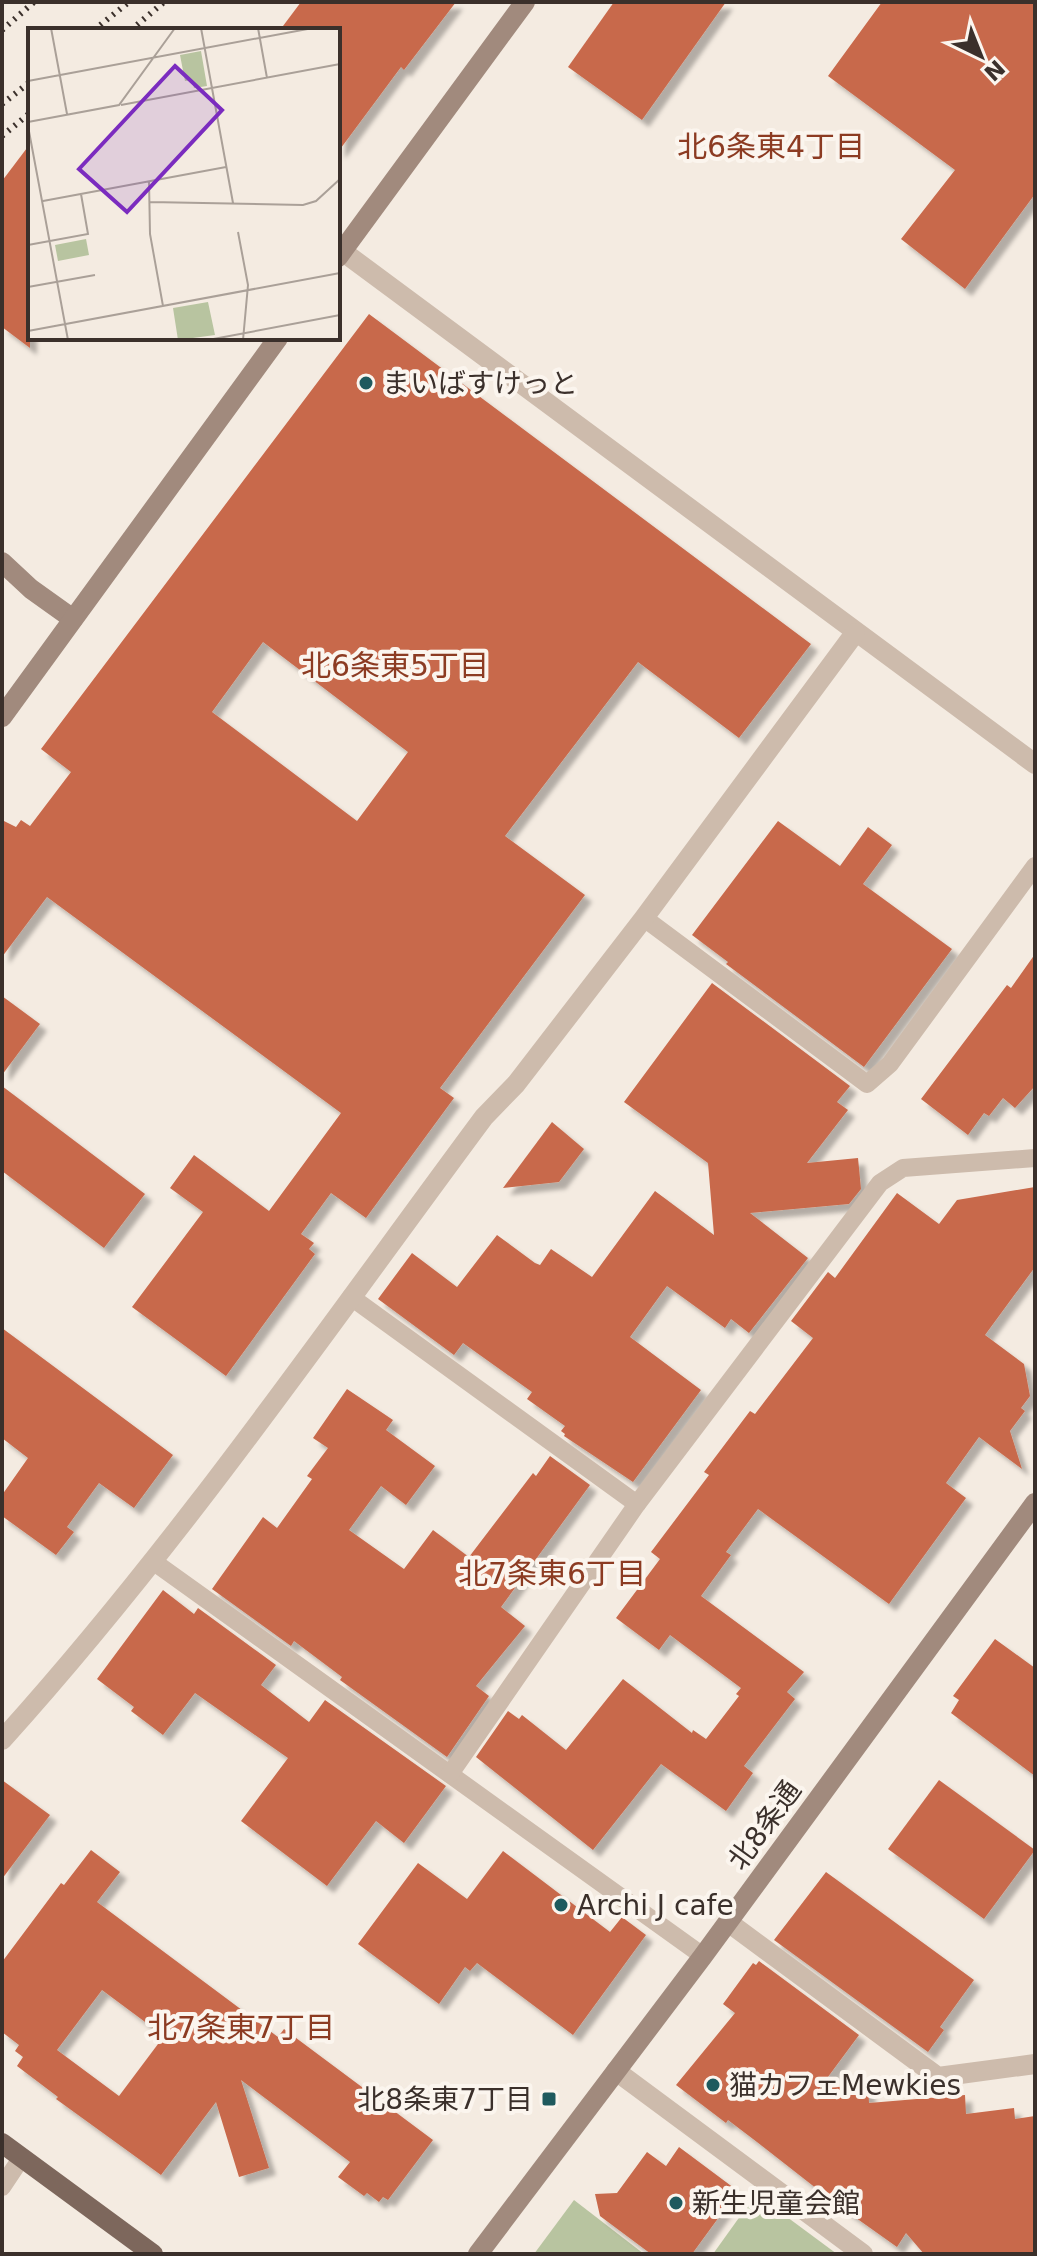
<svg xmlns="http://www.w3.org/2000/svg" width="1037" height="2256" font-family="'DejaVu Sans','Noto Sans JP',sans-serif">
  <style>
    .green { fill: #b8c4a0 }
    .building { fill: #c8694b; fill-rule: evenodd; filter: url(#shadow) }
    .lines { fill: none; stroke-linecap: round; stroke-linejoin: round }
    .lane { stroke: #cdbbac; stroke-width: 18 }
    .street { stroke: #cdbbac; stroke-width: 20 }
    .secondary { stroke: #a18a7d; stroke-width: 20 }
    .primary { stroke: #7d675c; stroke-width: 20 }
    .rail { stroke: #3b302b; stroke-width: 6; stroke-dasharray: 2 6; stroke-linecap: butt }
    .poi-dot { fill: #1f5a5e; stroke: #fbf5ee; stroke-width: 3 }
    .labels { text-anchor: middle; stroke-width: 8; stroke-linejoin: round; paint-order: stroke }
    .poi-label { font-size: 28px; fill: #3b302b; stroke: #fbf5ee; text-anchor: start }
    .street-label { font-size: 28px; fill: #3b302b; stroke: #fbf5ee }
    .neighbourhood-label { font-size: 30px; fill: #8c3b22; stroke: #fbf5ee }
    .inset-road { fill: none; stroke: #aaa098; stroke-width: 2 }
    .view { fill: #7b2cbf; fill-opacity: 0.15; stroke: #7b2cbf; stroke-width: 4 }
    .inset-edge { fill: none; stroke: #3b302b; stroke-width: 4 }
  </style>
  <defs>
    <filter id="shadow"><feDropShadow dx="7" dy="7" stdDeviation="2" flood-color="#0004"/></filter>
  </defs>
  <rect width="100%" height="100%" fill="#f4ebe1"/>
  <g class="green">
    <path d="M 756,2194 L 837,2254 L 713,2254 Z"/>
    <path d="M 574,2200 L 644,2254 L 534,2254 Z"/>
  </g>
  <g class="building">
    <path d="M 301,2 L 456,2 L 404,70 L 401,67 L 338,152 L 338,30 L 280,30 Z"/>
    <path d="M 614,2 L 726,2 L 642,120 L 568,67 Z"/>
    <path d="M 882,2 L 1035,2 L 1035,194 L 965,289 L 901,239 L 955,170 L 828,76 Z"/>
    <path d="M 30,144 L 30,348 L 2,327 L 2,181 Z"/>
    <path d="M 369,314 L 811,644 L 739,738 L 638,662 L 505,836 L 585,895 L 440,1088 L 454,1098 L 366,1218 L 331,1193 L 301,1234 L 314,1243 L 309,1249 L 315,1254 L 226,1376 L 132,1307 L 203,1212 L 170,1188 L 194,1155 L 269,1211 L 341,1113 L 47,897 L 2,957 L 2,820 L 16,827 L 21,820 L 30,826 L 71,772 L 41,749 ZM 263,642 L 408,752 L 357,821 L 212,712 Z"/>
    <path d="M 778,821 L 840,866 L 868,827 L 892,845 L 863,884 L 952,949 L 864,1067 L 726,964 L 728,962 L 692,935 Z"/>
    <path d="M 1035,954 L 1035,1086 L 1015,1108 L 1003,1098 L 989,1116 L 984,1113 L 968,1135 L 921,1099 L 1007,985 L 1011,988 Z"/>
    <path d="M 712,983 L 850,1086 L 837,1102 L 848,1110 L 807,1163 L 858,1158 L 861,1189 L 849,1204 L 750,1213 L 808,1258 L 749,1333 L 731,1319 L 725,1328 L 667,1286 L 630,1337 L 701,1390 L 633,1482 L 564,1436 L 565,1434 L 561,1431 L 565,1426 L 527,1399 L 532,1392 L 463,1343 L 454,1355 L 378,1299 L 412,1253 L 457,1287 L 497,1235 L 535,1263 L 540,1265 L 551,1249 L 592,1277 L 655,1191 L 714,1235 L 708,1163 L 624,1102 Z"/>
    <path d="M 2,996 L 40,1024 L 2,1075 Z"/>
    <path d="M 2,1086 L 145,1194 L 104,1248 L 2,1171 Z"/>
    <path d="M 552,1122 L 584,1149 L 559,1182 L 503,1188 Z"/>
    <path d="M 1035,1187 L 1035,1267 L 985,1335 L 1024,1364 L 1030,1396 L 1021,1408 L 1025,1411 L 1010,1431 L 1022,1469 L 979,1437 L 946,1483 L 966,1498 L 889,1604 L 758,1509 L 726,1552 L 731,1555 L 701,1596 L 804,1672 L 787,1692 L 795,1699 L 744,1766 L 753,1773 L 726,1811 L 661,1764 L 593,1850 L 476,1757 L 508,1711 L 519,1719 L 522,1715 L 566,1750 L 623,1679 L 692,1733 L 693,1730 L 706,1739 L 739,1696 L 736,1694 L 741,1688 L 670,1635 L 659,1650 L 616,1618 L 660,1559 L 651,1552 L 709,1475 L 704,1472 L 750,1411 L 755,1414 L 813,1338 L 791,1321 L 828,1272 L 835,1278 L 897,1193 L 939,1224 L 957,1200 Z"/>
    <path d="M 2,1328 L 173,1455 L 134,1508 L 99,1483 L 67,1527 L 74,1532 L 56,1555 L 2,1516 L 2,1495 L 28,1458 L 2,1438 Z"/>
    <path d="M 347,1389 L 393,1420 L 386,1430 L 435,1466 L 406,1505 L 381,1486 L 349,1530 L 404,1569 L 433,1530 L 469,1557 L 533,1473 L 536,1476 L 550,1456 L 590,1485 L 501,1607 L 525,1626 L 476,1686 L 489,1696 L 447,1757 L 340,1680 L 342,1677 L 294,1641 L 291,1646 L 212,1589 L 263,1517 L 277,1528 L 312,1479 L 307,1476 L 328,1448 L 313,1438 Z"/>
    <path d="M 163,1590 L 194,1614 L 198,1608 L 276,1665 L 261,1685 L 309,1722 L 325,1700 L 446,1786 L 404,1843 L 376,1821 L 327,1886 L 241,1821 L 288,1758 L 195,1693 L 163,1735 L 131,1711 L 134,1707 L 97,1679 Z"/>
    <path d="M 995,1639 L 1035,1668 L 1035,1776 L 951,1713 L 959,1700 L 953,1696 Z"/>
    <path d="M 2,1780 L 50,1815 L 2,1879 Z"/>
    <path d="M 939,1780 L 1035,1850 L 984,1919 L 888,1849 Z"/>
    <path d="M 91,1850 L 120,1872 L 97,1902 L 278,2037 L 284,2029 L 433,2140 L 388,2200 L 383,2197 L 379,2202 L 367,2193 L 364,2196 L 338,2177 L 350,2162 L 241,2080 L 269,2168 L 239,2177 L 216,2102 L 161,2175 L 56,2099 L 58,2097 L 17,2066 L 23,2057 L 15,2051 L 19,2045 L 2,2032 L 2,1962 L 61,1883 L 64,1885 ZM 102,1990 L 164,2036 L 119,2096 L 57,2050 Z"/>
    <path d="M 503,1851 L 610,1932 L 622,1917 L 646,1935 L 573,2035 L 477,1963 L 470,1971 L 465,1967 L 439,2004 L 358,1944 L 418,1863 L 467,1899 Z"/>
    <path d="M 826,1872 L 974,1980 L 940,2027 L 944,2030 L 928,2052 L 774,1940 Z"/>
    <path d="M 759,1961 L 859,2035 L 819,2089 L 868,2084 L 869,2103 L 965,2095 L 966,2114 L 1014,2108 L 1015,2119 L 1035,2116 L 1035,2254 L 924,2254 L 906,2233 L 897,2247 L 835,2203 L 757,2142 L 728,2120 L 726,2123 L 676,2085 L 735,2013 L 723,2004 L 753,1963 L 756,1965 Z"/>
    <path d="M 679,2147 L 738,2191 L 692,2254 L 651,2254 L 600,2216 L 595,2194 L 617,2193 L 647,2152 L 666,2166 Z"/>
  </g>
  <g class="lines">
    <g class="lane">
      <path d="M 644,918 L 867,1084 L 890,1064 L 1035,866"/>
      <path d="M 351,1297 L 637,1504"/>
      <path d="M 154,1562 L 703,1956"/>
      <path d="M 450,1774 L 637,1504 L 880,1183 L 903,1168 L 1035,1158"/>
      <path d="M 2,2187 L 22,2157"/>
    </g>
    <g class="street">
      <path d="M 342,251 L 1035,764"/>
      <path d="M 2,1740 C 178,1545 328,1327 484,1117 L 516,1084 L 644,918 L 855,633"/>
      <path d="M 728,1922 L 938,2077 L 1035,2064"/>
      <path d="M 616,2071 L 863,2254"/>
    </g>
    <g class="secondary">
      <path d="M 338,257 L 525,2"/>
      <path d="M 2,562 L 31,589 L 73,619"/>
      <path d="M 2,717 L 278,338"/>
      <path d="M 478,2254 L 703,1956 L 1035,1503"/>
    </g>
    <path class="primary" d="M 2,2143 L 153,2254"/>
    <g class="rail">
      <path d="M 2,30 L 34,2"/>
      <path d="M 94,30 L 129,2"/>
      <path d="M 131,30 L 164,2"/>
      <path d="M 2,104 L 30,82"/>
      <path d="M 2,136 L 30,113"/>
    </g>
  </g>
  <g class="poi-dot">
    <circle cx="366" cy="383" r="8"/>
    <circle cx="561" cy="1905" r="8"/>
    <circle cx="713" cy="2085" r="8"/>
    <rect x="541" y="2091" width="16" height="16" rx="4"/>
    <circle cx="676" cy="2203" r="8"/>
  </g>
  <g class="labels">
    <g class="poi-label">
      <text x="382" y="393">まいばすけっと</text>
      <text x="577" y="1915">Archi J cafe</text>
      <text x="729" y="2095">猫カフェMewkies</text>
      <text x="533" y="2109" text-anchor="end">北8条東7丁目</text>
      <text x="692" y="2213">新生児童会館</text>
    </g>
    <g class="street-label">
      <text transform="translate(764 1825) rotate(-54)" y="10">北8条通</text>
    </g>
    <g class="neighbourhood-label">
      <text x="771" y="157">北6条東4丁目</text>
      <text x="395" y="676">北6条東5丁目</text>
      <text x="552" y="1584">北7条東6丁目</text>
      <text x="241" y="2038">北7条東7丁目</text>
    </g>
  </g>
  <g transform="translate(28 28)">
    <rect width="312" height="312" fill="#f4ebe1"/>
    <path d="M 173,23 L 179,58 L 166,60 L 164,52 L 157,53 L 152,27 ZM 58,211 L 61,227 L 30,233 L 27,217 ZM 180,274 L 187,307 L 150,312 L 145,280 Z" fill="#b8c4a0"/>
    <path class="inset-road" d="M 23,0 L 39,86M 173,0 L 205,175M 230,0 L 239,50M 0,53 L 285,0M 93,77 L 312,36M 0,94 L 91,77 L 147,0M 0,98 L 40,312M 121,153 L 122,206 L 135,278M 15,173 L 198,139M 122,174 L 275,177 L 288,173 L 312,151M 210,204 L 220,257 L 215,312M 0,217 L 60,206 L 53,166M 0,259 L 67,247M 0,303 L 312,245M 180,312 L 312,287"/>
    <path class="view" d="M 147,38 L 194,82 L 99,184 L 51,141 Z"/>
    <rect width="312" height="312" class="inset-edge"/>
  </g>
  <rect width="1037" height="2256" fill="none" stroke="#3b302b" stroke-width="8"/>
  <g transform="translate(981 56) rotate(137)" stroke="#fbf5ee" stroke-width="6" paint-order="stroke">
  <path d="M0-6L14 30L0 20L-14 30Z" fill="#3b302b"/>
  <text y="-12" font-size="22" font-weight="bold" text-anchor="middle" fill="#3b302b">N</text>
  </g>
</svg>
